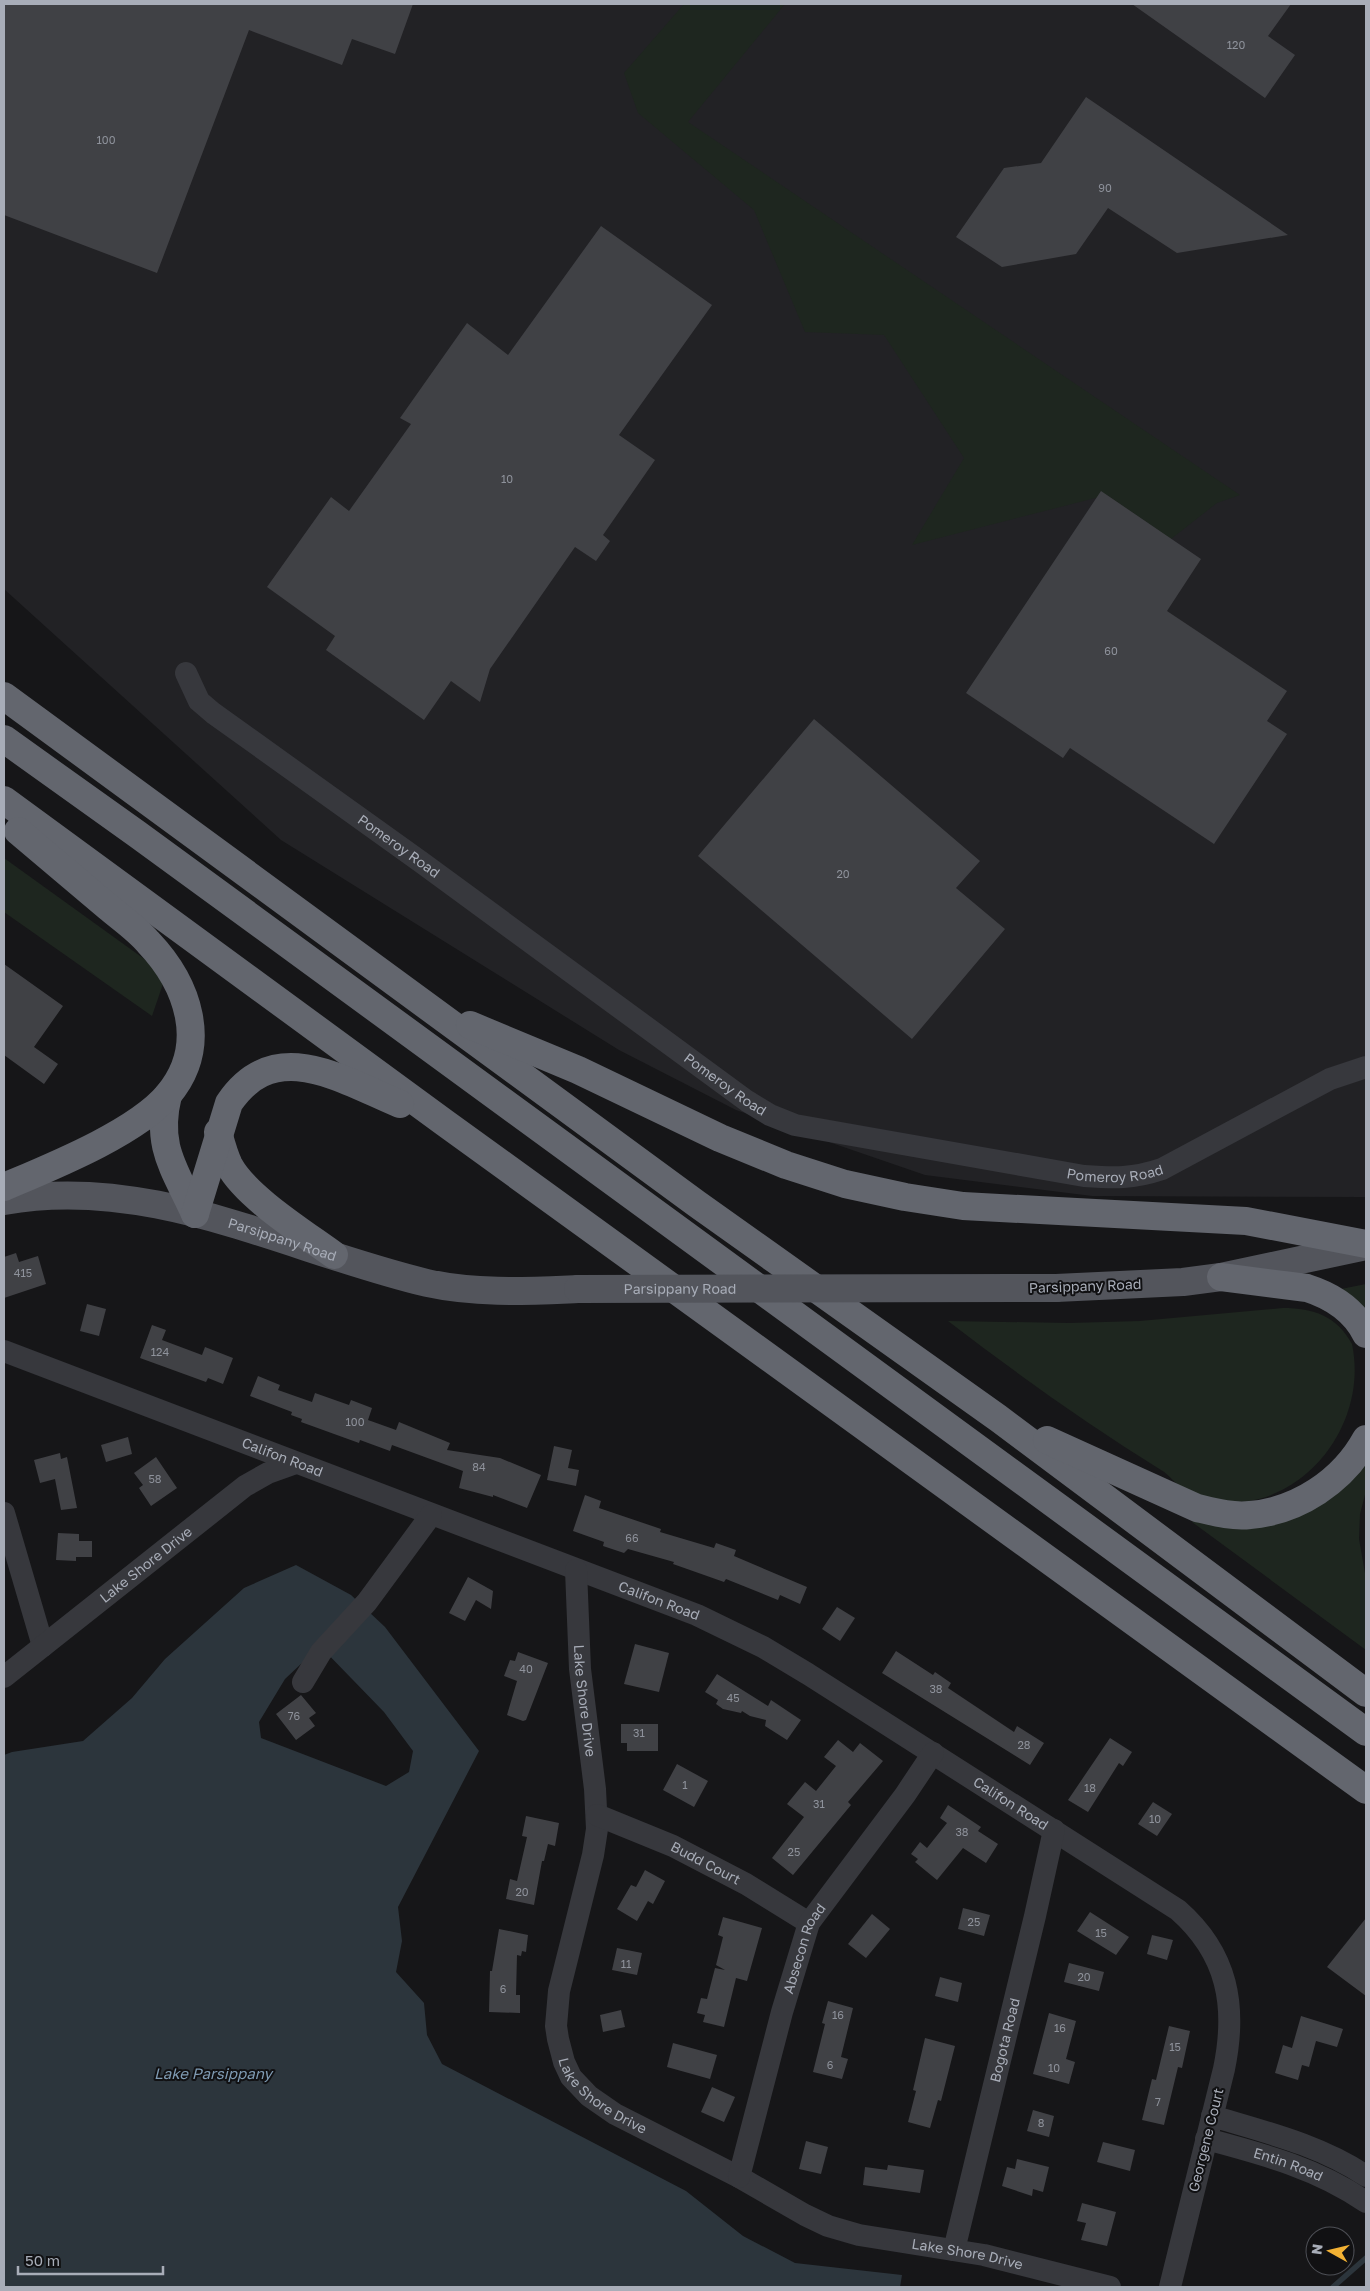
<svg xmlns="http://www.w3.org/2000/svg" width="1370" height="2291" font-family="'Golos Text',sans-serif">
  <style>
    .built { fill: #222225 }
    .green { fill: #1e261f }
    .water { fill: #2c353c; fill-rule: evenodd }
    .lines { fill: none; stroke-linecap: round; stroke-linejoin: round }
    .stream { stroke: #2c353c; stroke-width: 5.5 }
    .building { fill: #404145 }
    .minor { stroke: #37383d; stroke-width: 22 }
    .major { stroke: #53555c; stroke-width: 28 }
    .highway { stroke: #63666e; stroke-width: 28 }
    .major-bridge { stroke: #53555c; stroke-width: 28 }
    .labels { text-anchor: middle; stroke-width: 4; stroke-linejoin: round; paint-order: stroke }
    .number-label { font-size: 11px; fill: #8e929b }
    .street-label { font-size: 14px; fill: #a8adb8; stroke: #111113 }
    .water-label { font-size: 15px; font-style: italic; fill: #7f9bb3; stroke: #111113 }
  </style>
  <rect width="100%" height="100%" fill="#161618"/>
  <path class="built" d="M 4,4 L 1366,4 L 1366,1197 L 1092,1196 L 925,1175 L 736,1110 L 619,1050 L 281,840 L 4,589 Z"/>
  <g class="green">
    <path d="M 684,4 L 785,4 L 688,122 L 1240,495 L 1217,503 L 1171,539 L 1107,495 L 912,545 L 964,458 L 884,335 L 805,332 L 754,210 L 638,113 L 624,73 Z"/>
    <path d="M 4,858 L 154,966 L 165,978 L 152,1016 L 4,912 Z"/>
    <path d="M 1366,1284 L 1366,1319 L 1341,1289 Z"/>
    <path d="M 1283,1308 C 1313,1308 1337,1316 1352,1344 C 1370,1430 1295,1517 1212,1500 C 1204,1498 1190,1494 1184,1490 C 1175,1484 1170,1475 1161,1470 C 1087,1424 1017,1374 948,1321 L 1069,1323 L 1140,1321 Z"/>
    <path d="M 1366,1450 L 1366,1491 L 1360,1514 L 1359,1539 L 1366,1579 L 1366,1650 L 1192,1522 L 1195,1519 L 1244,1526 Z"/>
  </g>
  <path class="water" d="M 296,1565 L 351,1595 L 385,1627 L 479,1751 L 398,1907 L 402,1941 L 396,1972 L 424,2003 L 427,2035 L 442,2064 L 686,2191 L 743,2236 L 795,2263 L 902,2275 L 900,2287 L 4,2287 L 4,1755 L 12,1752 L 83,1741 L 132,1698 L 165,1659 L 244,1588 ZM 320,1646 L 384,1712 L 413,1751 L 409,1772 L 386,1786 L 261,1738 L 259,1722 L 285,1679 Z"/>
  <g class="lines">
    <path class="stream" d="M 1333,2287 L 1366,2258"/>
  </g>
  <g class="building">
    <path d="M 4,4 L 413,4 L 395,54 L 352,39 L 342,65 L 249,30 L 157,273 L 4,215 Z"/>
    <path d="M 1132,4 L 1291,4 L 1268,36 L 1295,55 L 1265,98 Z"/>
    <path d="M 1086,97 L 1288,235 L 1177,253 L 1108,208 L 1076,254 L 1002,267 L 956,237 L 1004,168 L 1041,163 Z"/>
    <path d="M 601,226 L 712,305 L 619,435 L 655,460 L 603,535 L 610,541 L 596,561 L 575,547 L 490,669 L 480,702 L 451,681 L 424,720 L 326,650 L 335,636 L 267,587 L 331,497 L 349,511 L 411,424 L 400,418 L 467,323 L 508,355 Z"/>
    <path d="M 1101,491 L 1201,559 L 1167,611 L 1287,691 L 1267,721 L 1287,734 L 1214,844 L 1070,748 L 1063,758 L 966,693 Z"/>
    <path d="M 814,719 L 980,861 L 956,888 L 1005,929 L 912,1039 L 698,856 Z"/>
    <path d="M 4,964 L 63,1006 L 34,1047 L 58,1064 L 44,1084 L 4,1055 Z"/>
    <path d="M 16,1253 L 19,1262 L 38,1256 L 46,1284 L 4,1298 L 4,1257 Z"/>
    <path d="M 87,1304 L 106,1309 L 99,1336 L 80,1331 Z"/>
    <path d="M 152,1325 L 166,1330 L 162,1340 L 202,1355 L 205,1347 L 233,1358 L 223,1384 L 208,1378 L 206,1382 L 140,1358 Z"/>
    <path d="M 258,1376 L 280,1385 L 278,1390 L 312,1402 L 315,1393 L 349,1405 L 351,1400 L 372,1408 L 368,1420 L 396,1430 L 399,1422 L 450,1443 L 447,1450 L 500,1458 L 541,1475 L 527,1508 L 493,1495 L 493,1497 L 459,1488 L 463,1471 L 392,1445 L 390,1451 L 360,1440 L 359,1443 L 301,1422 L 302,1419 L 291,1415 L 292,1412 L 250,1396 Z"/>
    <path d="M 128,1437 L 132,1454 L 106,1462 L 101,1445 Z"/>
    <path d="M 554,1446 L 572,1450 L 568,1468 L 579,1470 L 576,1486 L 547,1480 Z"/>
    <path d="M 60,1453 L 61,1459 L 67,1457 L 77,1508 L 61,1510 L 55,1479 L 40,1483 L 34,1460 Z"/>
    <path d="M 156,1457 L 177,1488 L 151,1506 L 139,1488 L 143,1485 L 134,1473 Z"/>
    <path d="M 585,1495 L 601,1501 L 599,1508 L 661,1529 L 660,1532 L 714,1548 L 716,1543 L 736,1550 L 734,1556 L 807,1587 L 800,1604 L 780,1595 L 778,1600 L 726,1579 L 724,1582 L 673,1564 L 674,1562 L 628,1549 L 624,1553 L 603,1546 L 604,1542 L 573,1531 Z"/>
    <path d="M 58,1533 L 79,1534 L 79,1541 L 92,1541 L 92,1557 L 76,1557 L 76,1561 L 56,1560 Z"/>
    <path d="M 468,1577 L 493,1591 L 491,1609 L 476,1600 L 465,1621 L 449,1613 Z"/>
    <path d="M 837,1607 L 855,1618 L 840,1641 L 822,1629 Z"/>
    <path d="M 635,1644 L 669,1653 L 659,1692 L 624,1684 Z"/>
    <path d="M 896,1651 L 933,1675 L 935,1672 L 951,1683 L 948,1688 L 1014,1732 L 1017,1726 L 1044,1743 L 1030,1765 L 882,1673 Z"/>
    <path d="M 518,1652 L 548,1663 L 526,1720 L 523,1721 L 507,1715 L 517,1681 L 504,1676 L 510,1660 L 515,1661 Z"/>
    <path d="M 717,1674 L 768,1706 L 771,1700 L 801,1720 L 787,1740 L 765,1726 L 766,1720 L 750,1716 L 742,1711 L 741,1713 L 723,1709 L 716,1704 L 718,1700 L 705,1692 Z"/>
    <path d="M 301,1695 L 316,1713 L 309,1718 L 315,1726 L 296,1740 L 276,1714 Z"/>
    <path d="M 621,1724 L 658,1724 L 658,1751 L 627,1751 L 627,1743 L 621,1743 Z"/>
    <path d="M 1110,1738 L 1132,1752 L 1123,1766 L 1119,1763 L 1088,1812 L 1068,1800 Z"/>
    <path d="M 838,1740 L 853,1752 L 860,1743 L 883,1761 L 848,1802 L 851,1805 L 793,1875 L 772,1858 L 804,1817 L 787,1804 L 805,1782 L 816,1791 L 836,1766 L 824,1757 Z"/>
    <path d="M 677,1764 L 708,1781 L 694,1807 L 663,1790 Z"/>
    <path d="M 1153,1802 L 1172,1814 L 1157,1836 L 1138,1824 Z"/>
    <path d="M 948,1805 L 981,1827 L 978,1831 L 998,1844 L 986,1863 L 963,1848 L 937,1880 L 915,1862 L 918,1859 L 911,1854 L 920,1842 L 927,1848 L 947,1823 L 940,1818 Z"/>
    <path d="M 526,1816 L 559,1823 L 555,1846 L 548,1844 L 544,1861 L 542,1861 L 534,1905 L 506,1899 L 510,1879 L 517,1881 L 527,1837 L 522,1836 Z"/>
    <path d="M 645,1870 L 665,1881 L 653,1904 L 648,1901 L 637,1921 L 617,1909 L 631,1885 L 636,1887 Z"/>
    <path d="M 963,1908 L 990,1915 L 984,1936 L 958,1929 Z"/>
    <path d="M 1090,1912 L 1129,1937 L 1116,1955 L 1077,1931 Z"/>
    <path d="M 872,1914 L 890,1929 L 866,1958 L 848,1944 Z"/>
    <path d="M 723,1917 L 762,1928 L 747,1981 L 736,1978 L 724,2027 L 703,2022 L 705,2015 L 697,2013 L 701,1998 L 707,1999 L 715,1968 L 725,1970 L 716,1965 L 723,1937 L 718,1935 Z"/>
    <path d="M 1366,1918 L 1366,1996 L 1327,1967 Z"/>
    <path d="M 499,1929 L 528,1935 L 526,1952 L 522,1951 L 521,1956 L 517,1955 L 516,1995 L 520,1995 L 520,2013 L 489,2012 L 490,1971 L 492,1971 Z"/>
    <path d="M 1152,1935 L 1173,1940 L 1167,1960 L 1147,1954 Z"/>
    <path d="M 617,1948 L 642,1953 L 637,1975 L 612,1970 Z"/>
    <path d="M 1069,1963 L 1104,1972 L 1099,1991 L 1064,1982 Z"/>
    <path d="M 940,1977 L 962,1983 L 958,2002 L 935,1996 Z"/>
    <path d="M 828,2001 L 853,2008 L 841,2057 L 848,2059 L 842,2079 L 813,2072 L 825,2024 L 822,2023 Z"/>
    <path d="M 621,2010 L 625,2027 L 603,2032 L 600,2015 Z"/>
    <path d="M 1049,2013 L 1076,2021 L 1066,2059 L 1075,2062 L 1069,2084 L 1033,2074 Z"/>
    <path d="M 1301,2016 L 1343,2029 L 1337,2047 L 1316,2041 L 1309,2067 L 1302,2065 L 1298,2080 L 1275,2073 L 1283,2045 L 1292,2048 Z"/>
    <path d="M 1169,2026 L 1190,2031 L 1182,2068 L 1178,2067 L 1164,2125 L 1142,2120 L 1152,2079 L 1156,2080 Z"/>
    <path d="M 925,2038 L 955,2046 L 941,2101 L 938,2100 L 930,2128 L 908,2122 L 916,2091 L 913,2090 Z"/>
    <path d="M 673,2043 L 717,2055 L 710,2079 L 667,2067 Z"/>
    <path d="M 712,2087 L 735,2097 L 724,2122 L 701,2112 Z"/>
    <path d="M 1033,2110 L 1054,2116 L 1049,2137 L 1027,2131 Z"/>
    <path d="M 806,2141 L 828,2147 L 821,2174 L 799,2169 Z"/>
    <path d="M 1103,2142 L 1135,2150 L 1130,2171 L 1097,2162 Z"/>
    <path d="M 1017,2159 L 1049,2167 L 1043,2192 L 1033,2189 L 1032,2196 L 1002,2186 L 1007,2167 L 1015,2169 Z"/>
    <path d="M 888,2165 L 924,2170 L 920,2193 L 863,2185 L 865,2167 L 887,2170 Z"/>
    <path d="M 1082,2203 L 1116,2212 L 1107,2246 L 1081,2240 L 1086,2223 L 1077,2221 Z"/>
  </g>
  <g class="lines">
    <g class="minor">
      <path id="s1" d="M 186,673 L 199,701 L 213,713 L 421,862 L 747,1101 L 770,1115 L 795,1125 L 1084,1176 C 1115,1178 1132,1179 1162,1169 L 1330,1079 L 1366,1067"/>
      <path id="s2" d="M 4,1351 L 697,1615 L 763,1647 L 808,1674 L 1178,1910 C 1228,1954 1237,2006 1224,2069 L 1170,2287"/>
      <path d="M 4,1513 L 43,1646"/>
      <path id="s3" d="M 576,1570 L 580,1669 L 595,1789 L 597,1829 L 593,1855 L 559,1991 L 556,2026 L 558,2039 L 564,2062 L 571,2077 L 589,2096 L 615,2114 L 739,2177 L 805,2215 L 828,2226 L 859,2235 L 984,2255 L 1110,2287"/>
      <path id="s4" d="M 4,1677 L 245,1486 L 268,1473 L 296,1463"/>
      <path d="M 303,1682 L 321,1652 L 367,1602 L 431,1515"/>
      <path id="s5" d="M 597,1815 L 673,1846 L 746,1884 L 809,1923"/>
      <path d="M 1212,2116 C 1265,2132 1320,2145 1366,2176"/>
      <path id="s6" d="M 1206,2139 C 1262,2154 1317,2168 1366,2202"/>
      <path id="s7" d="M 739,2177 L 782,2012 L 809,1923 L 905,1795 L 933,1753"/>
      <path id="s8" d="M 954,2250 L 1035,1916 L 1054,1830"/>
    </g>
    <g class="major">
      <path id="s9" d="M 4,1201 C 151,1174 288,1250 427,1283 C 477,1294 528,1291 578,1289"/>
      <path d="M 1056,1288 L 1183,1282 L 1221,1277 L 1366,1246"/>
    </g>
    <g class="highway">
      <path d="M 4,696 L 697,1204 L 998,1418 L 1366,1693"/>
      <path d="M 4,739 L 137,834 L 1366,1732"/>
      <path d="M 4,800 L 445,1123 L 1366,1790"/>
      <path d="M 470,1025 L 578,1070 L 720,1138 L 786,1165 L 845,1184 L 905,1197 L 963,1206 L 1246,1221 L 1366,1244"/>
      <path d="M 168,1095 C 155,1147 175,1169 195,1214"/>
      <path d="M 218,1132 C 221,1143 224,1155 229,1165 C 246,1197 304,1233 334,1255"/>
      <path d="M 4,1187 C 51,1167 136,1133 168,1095 C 210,1045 188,984 148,942 C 137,929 121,918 108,907 C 78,882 48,856 18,831"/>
      <path d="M 195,1214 L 229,1103 C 275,1035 342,1080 400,1104"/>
      <path d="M 1221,1277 L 1307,1288 C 1332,1296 1354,1310 1366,1334"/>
      <path d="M 1047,1440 L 1197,1508 C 1214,1512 1232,1517 1250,1515 C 1298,1511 1343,1481 1366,1439"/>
    </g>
    <path class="major-bridge" id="s10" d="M 578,1289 L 1056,1288"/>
  </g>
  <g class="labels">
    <g class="number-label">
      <text x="1236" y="49">120</text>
      <text x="106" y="144">100</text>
      <text x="1105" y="192">90</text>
      <text x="507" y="483">10</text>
      <text x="1111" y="655">60</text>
      <text x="843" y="878">20</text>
      <text x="23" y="1277">415</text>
      <text x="160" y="1356">124</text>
      <text x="355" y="1426">100</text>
      <text x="479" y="1471">84</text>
      <text x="155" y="1483">58</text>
      <text x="632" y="1542">66</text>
      <text x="526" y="1673">40</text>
      <text x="936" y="1693">38</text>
      <text x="733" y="1702">45</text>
      <text x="294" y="1720">76</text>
      <text x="639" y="1737">31</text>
      <text x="1024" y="1749">28</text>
      <text x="685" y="1789">1</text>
      <text x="1090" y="1792">18</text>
      <text x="819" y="1808">31</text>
      <text x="1155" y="1823">10</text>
      <text x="962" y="1836">38</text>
      <text x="794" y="1856">25</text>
      <text x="522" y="1896">20</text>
      <text x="974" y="1926">25</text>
      <text x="1101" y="1937">15</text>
      <text x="626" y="1968">11</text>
      <text x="1084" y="1981">20</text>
      <text x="503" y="1993">6</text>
      <text x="838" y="2019">16</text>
      <text x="1060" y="2032">16</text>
      <text x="1175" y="2051">15</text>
      <text x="830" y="2069">6</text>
      <text x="1054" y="2072">10</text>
      <text x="1158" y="2106">7</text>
      <text x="1041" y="2127">8</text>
    </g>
    <g class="street-label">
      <text dy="5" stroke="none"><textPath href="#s1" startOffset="278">Pomeroy Road</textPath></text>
      <text dy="5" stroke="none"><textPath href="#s1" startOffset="682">Pomeroy Road</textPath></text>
      <text dy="5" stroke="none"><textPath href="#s1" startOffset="1088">Pomeroy Road</textPath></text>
      <text dy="5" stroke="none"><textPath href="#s9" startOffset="284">Parsippany Road</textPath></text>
      <text transform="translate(1085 1286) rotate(-2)" y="5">Parsippany Road</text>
      <text dy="5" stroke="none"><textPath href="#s10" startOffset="102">Parsippany Road</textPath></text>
      <text dy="5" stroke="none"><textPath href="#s2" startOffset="298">Califon Road</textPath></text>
      <text dy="5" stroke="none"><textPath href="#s4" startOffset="181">Lake Shore Drive</textPath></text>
      <text dy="5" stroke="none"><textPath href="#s2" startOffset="701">Califon Road</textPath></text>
      <text dy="5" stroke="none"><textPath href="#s3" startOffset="131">Lake Shore Drive</textPath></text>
      <text dy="5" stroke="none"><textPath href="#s2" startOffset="1108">Califon Road</textPath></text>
      <text dy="5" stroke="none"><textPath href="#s5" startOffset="119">Budd Court</textPath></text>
      <text dy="5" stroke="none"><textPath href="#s7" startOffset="238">Absecon Road</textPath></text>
      <text dy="5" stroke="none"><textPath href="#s8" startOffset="216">Bogota Road</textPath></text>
      <text dy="5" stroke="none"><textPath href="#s3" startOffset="551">Lake Shore Drive</textPath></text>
      <text transform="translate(1206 2140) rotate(-76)" y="5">Georgene Court</text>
      <text dy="5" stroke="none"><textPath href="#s6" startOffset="86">Entin Road</textPath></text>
      <text dy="5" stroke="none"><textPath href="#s3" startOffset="956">Lake Shore Drive</textPath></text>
    </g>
    <g class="water-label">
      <text x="213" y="2079">Lake Parsippany</text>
    </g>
  </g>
  <rect width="1370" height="2291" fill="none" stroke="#a8adb8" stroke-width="10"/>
  <g transform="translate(1330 2251) rotate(278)"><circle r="24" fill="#111113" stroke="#4d4f55"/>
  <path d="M0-4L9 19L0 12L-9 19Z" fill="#f2b134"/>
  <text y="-8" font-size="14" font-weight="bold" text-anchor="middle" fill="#a8adb8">N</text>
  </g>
  <path d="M18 2266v8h145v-8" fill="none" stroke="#a8adb8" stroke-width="2.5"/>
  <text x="25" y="2266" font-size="15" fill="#a8adb8" stroke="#111113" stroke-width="4" paint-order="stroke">50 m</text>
</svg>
